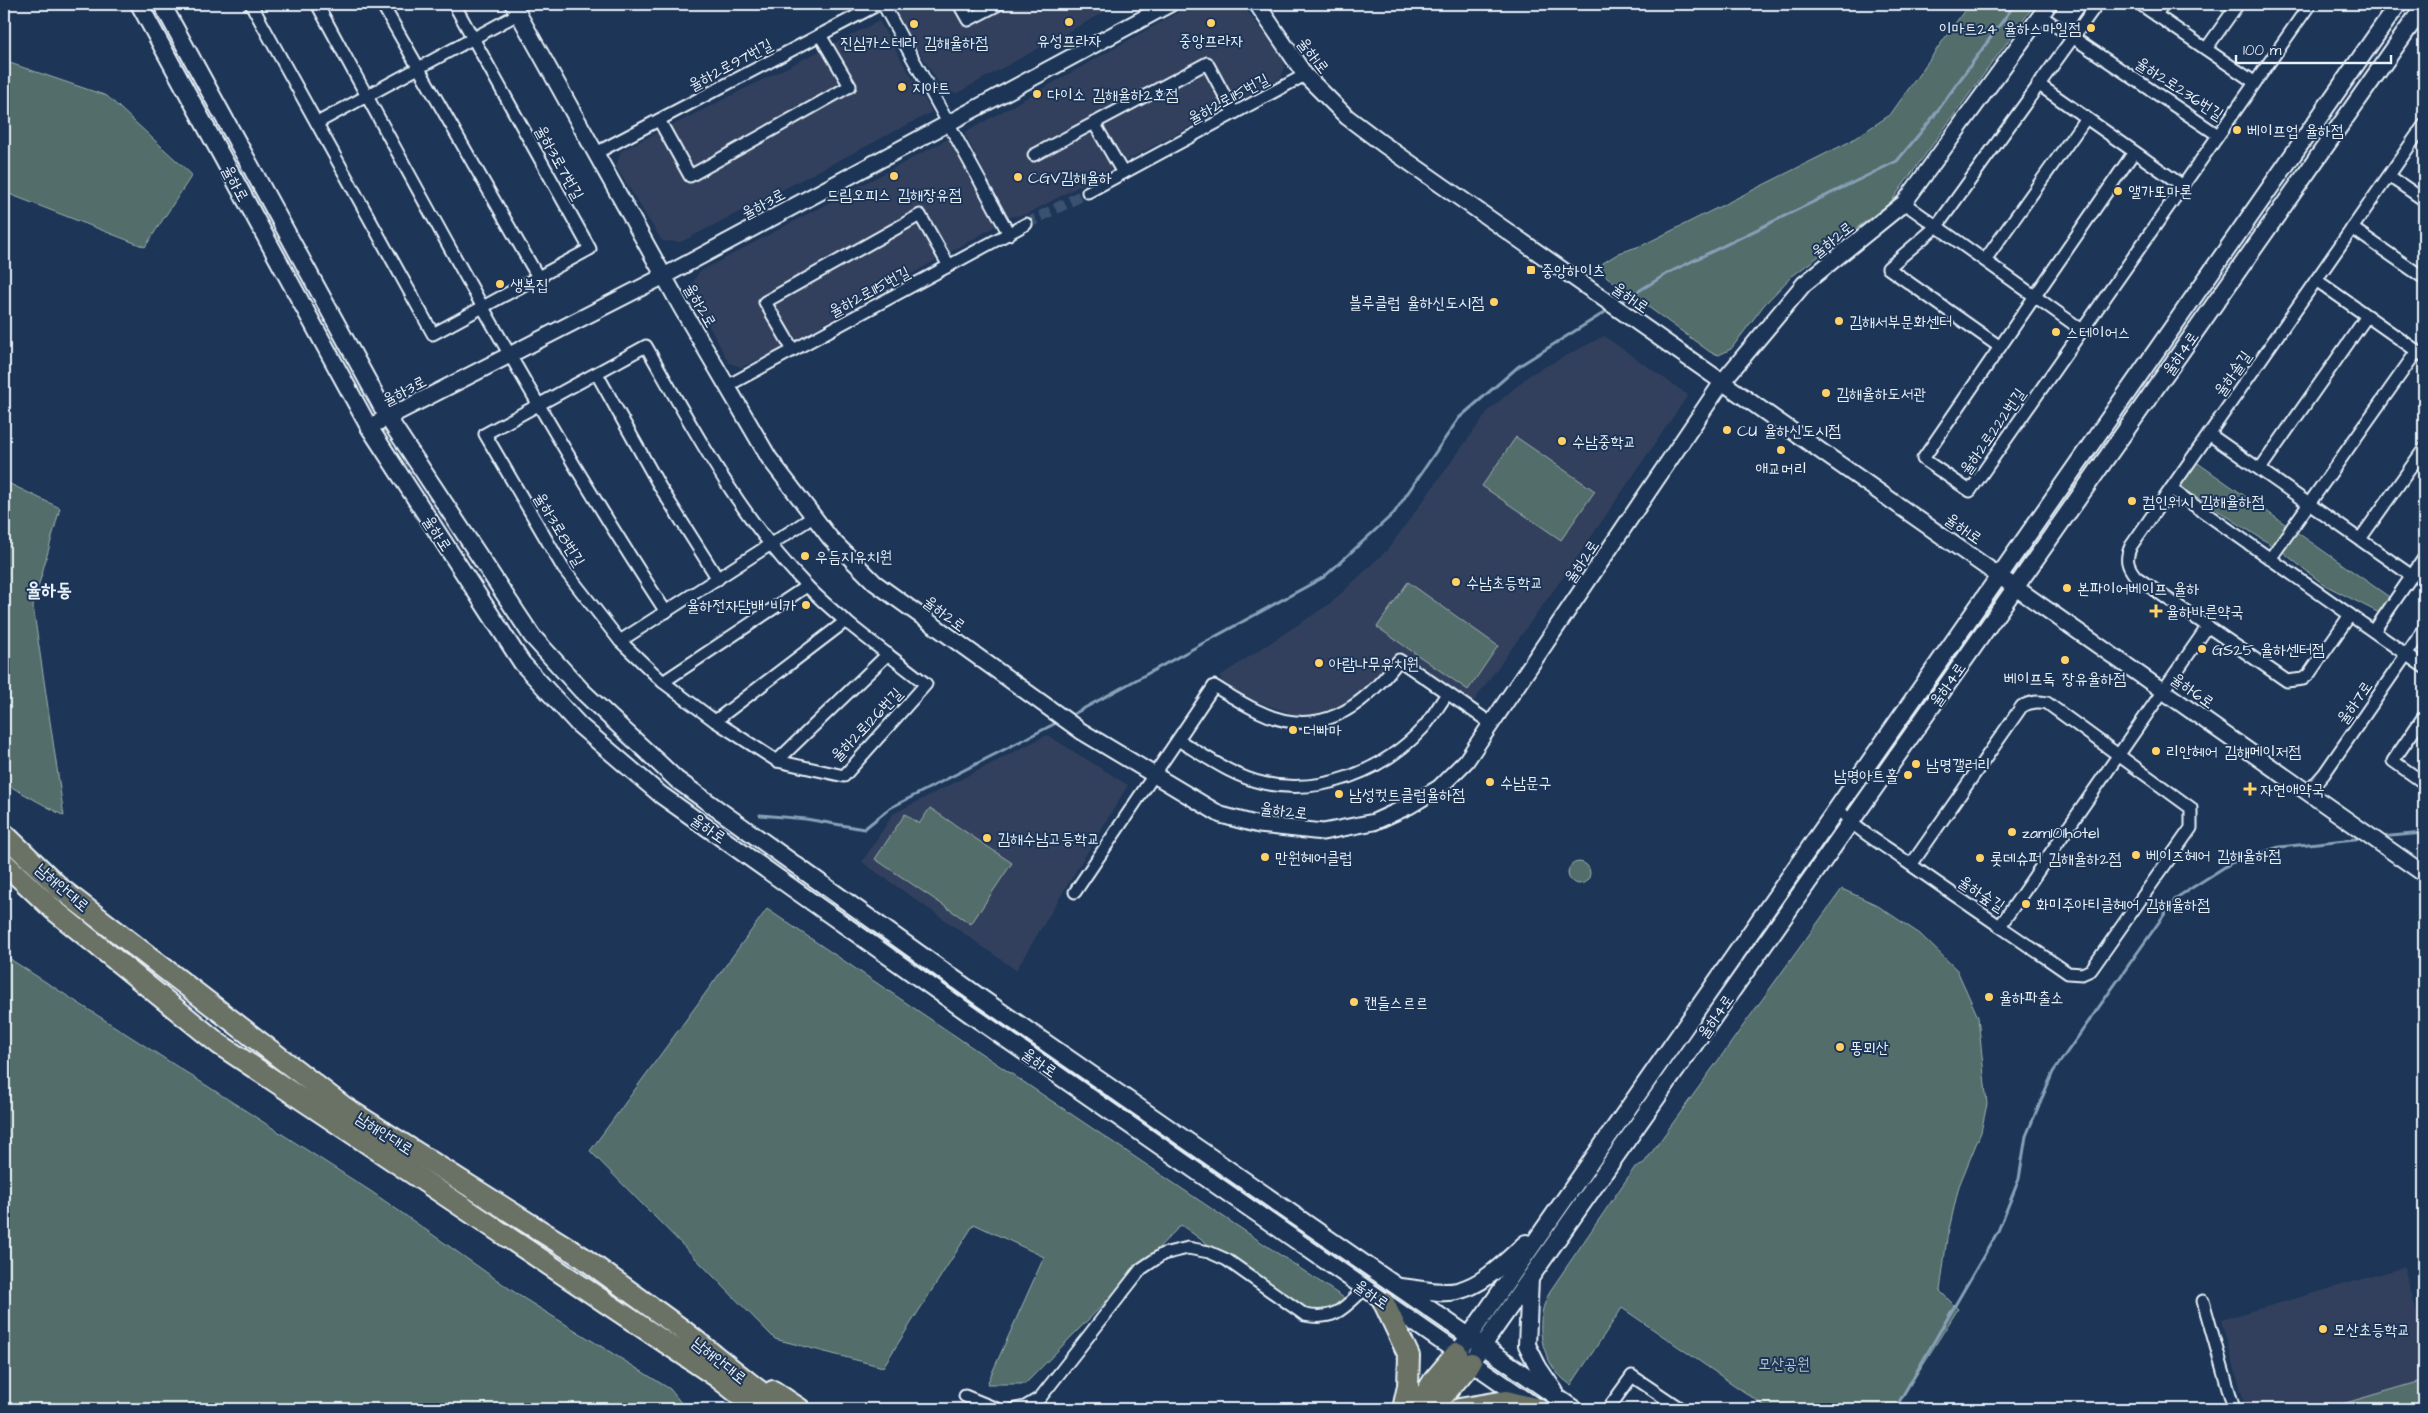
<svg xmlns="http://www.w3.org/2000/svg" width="2428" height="1413" font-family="'Architects Daughter','Poor Story',sans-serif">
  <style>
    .built { fill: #31415d }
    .green { fill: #536d6a; stroke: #9eafb1 }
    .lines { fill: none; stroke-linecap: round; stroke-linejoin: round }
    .stream { stroke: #86a1b8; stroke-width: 3 }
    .minor-tunnel { stroke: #3b516f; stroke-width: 11; stroke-dasharray: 11 5.5; stroke-linecap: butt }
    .minor-casing { stroke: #e8f1f8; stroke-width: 15 }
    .tertiary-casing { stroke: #e8f1f8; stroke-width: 19 }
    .secondary-casing { stroke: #e8f1f8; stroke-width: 20 }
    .trunk-casing { stroke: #e8f1f8; stroke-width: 24 }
    .minor { stroke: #1d3557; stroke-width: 11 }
    .tertiary { stroke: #1d3557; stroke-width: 15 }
    .secondary { stroke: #1d3557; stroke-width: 16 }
    .trunk { stroke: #6a7165; stroke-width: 20 }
    .poi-dot { fill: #ffd166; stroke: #1d3557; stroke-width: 2 }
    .labels { text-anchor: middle; stroke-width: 4; stroke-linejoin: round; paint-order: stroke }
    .poi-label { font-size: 16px; fill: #e8f1f8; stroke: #1d3557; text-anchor: start }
    .street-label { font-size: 16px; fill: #e8f1f8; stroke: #1d3557 }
    .park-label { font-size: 16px; fill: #b4c3c6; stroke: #1d3557 }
    .quarter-label { font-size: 19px; font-weight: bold; fill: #e8f1f8; stroke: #1d3557 }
  </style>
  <rect width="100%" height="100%" fill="#1d3557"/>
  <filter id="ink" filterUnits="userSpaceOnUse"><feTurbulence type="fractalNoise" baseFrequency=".02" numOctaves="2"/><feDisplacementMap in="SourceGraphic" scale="10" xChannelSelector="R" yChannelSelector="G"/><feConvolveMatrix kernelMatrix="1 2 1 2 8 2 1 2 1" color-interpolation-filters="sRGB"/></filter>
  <g filter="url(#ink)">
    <g class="built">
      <path d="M 898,4 L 1119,4 L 957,93 L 944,92 L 896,14 Z"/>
      <path d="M 1193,4 L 1242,4 L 1284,60 L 1284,69 L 1281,78 L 1027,214 L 1008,217 L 964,133 Z"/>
      <path d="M 879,21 L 932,112 L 681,242 L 662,241 L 616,167 L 621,151 Z"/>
      <path d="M 948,139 L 995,222 L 994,227 L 769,355 L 741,367 L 729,363 L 689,289 L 699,272 Z"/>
      <path d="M 1604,336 L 1688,395 L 1574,562 L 1473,702 L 1399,650 L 1372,685 L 1336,710 L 1310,715 L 1293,714 L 1247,698 L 1223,682 L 1220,676 L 1331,603 L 1388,549 L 1489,410 L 1531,374 Z"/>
      <path d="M 1047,735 L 1128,785 L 1016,970 L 862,862 L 893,814 Z"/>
      <path d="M 2404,1267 L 2424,1338 L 2424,1409 L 2246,1409 L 2221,1320 Z"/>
    </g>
    <g class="green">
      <path d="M 1969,4 L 2035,4 L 1890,203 L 1791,277 L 1764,305 L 1731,349 L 1719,355 L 1710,352 L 1603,274 L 1603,263 L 1619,253 L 1643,245 L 1849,142 L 1890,115 Z"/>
      <path d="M 4,61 L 107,96 L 192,175 L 145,247 L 4,192 Z"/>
      <path d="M 1516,437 L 1595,491 L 1561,540 L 1482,486 Z"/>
      <path d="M 2192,459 L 2395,601 L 2385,616 L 2323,584 L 2284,553 L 2175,483 Z"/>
      <path d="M 4,481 L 60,508 L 33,606 L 64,816 L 4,783 Z"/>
      <path d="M 1408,582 L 1498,646 L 1468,690 L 1377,627 Z"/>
      <path d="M 930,808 L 1012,863 L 971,924 L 875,859 L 905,814 L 919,824 Z"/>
      <circle cx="1579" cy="873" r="11"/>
      <path d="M 1842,889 L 1875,904 L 1920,934 L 1957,970 L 1978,1017 L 1987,1104 L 1981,1132 L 1959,1186 L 1947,1238 L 1940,1291 L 1958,1309 L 1895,1409 L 1769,1409 L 1622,1308 L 1571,1385 C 1548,1370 1537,1341 1542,1313 C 1543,1306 1547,1298 1550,1291 L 1635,1167 L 1644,1163 Z"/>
      <path d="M 767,909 L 1350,1302 L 1337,1313 L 1305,1315 L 1181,1225 L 1025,1384 L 987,1384 L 1044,1257 L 974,1224 L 883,1367 L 775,1339 L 590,1151 Z"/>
      <path d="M 4,952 L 13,961 L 372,1192 L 520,1296 L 670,1389 L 686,1409 L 4,1409 Z"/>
      <path d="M 2424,1380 L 2424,1409 L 2325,1409 Z"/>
    </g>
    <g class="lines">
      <g class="stream">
        <path d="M 1619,303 L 1670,272 L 1897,161 L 1930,121 L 2015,4"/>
        <path d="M 1070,716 L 1324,577 L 1394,513 L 1459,418 L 1519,366 L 1610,309"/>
        <path d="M 760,815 L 806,819 L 864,829 L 890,808 L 1060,721"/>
        <path d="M 2380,837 L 2424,833"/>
        <path d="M 1895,1409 L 1998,1231 L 2019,1179 L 2026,1136 L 2053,1072 L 2176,898 L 2231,863 L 2279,847 L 2364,838"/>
      </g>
      <path class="minor-tunnel" d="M 1026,224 L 1088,192"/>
      <defs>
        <g id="minor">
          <path d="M 251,4 L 433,334 L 590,249 L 454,4"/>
          <path d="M 317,4 C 428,209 538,416 666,612"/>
          <path d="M 382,4 L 538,277"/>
          <path d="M 883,4 L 1009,234"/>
          <path d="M 959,4 L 968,20 L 999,4"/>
          <path d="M 2140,4 L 2254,82"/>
          <path d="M 2156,15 L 2163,4"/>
          <path d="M 2041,16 L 2218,135"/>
          <path d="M 2206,49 L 2238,4"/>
          <path d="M 2038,84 L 2183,186"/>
          <path d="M 659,120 L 690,176 L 850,86 L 820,35"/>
          <path d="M 317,123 L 518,14"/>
          <path d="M 1094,123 L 1123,173"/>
          <path d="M 2134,152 L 1923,459 L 1970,491 L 2310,4"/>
          <path d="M 596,153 L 879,4"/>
          <path d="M 1034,155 L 1207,63 L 1234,113"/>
          <path d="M 2389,176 L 2424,200"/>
          <path d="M 1088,192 L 1305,75"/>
          <path d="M 1904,203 L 2082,330"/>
          <path d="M 2352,228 L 2424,278"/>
          <path d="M 1985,260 L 2086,118"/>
          <path d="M 2316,280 L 2424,356"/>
          <path d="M 646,346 C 694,430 739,516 806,585 C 842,622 886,652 926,684 L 844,776 L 777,761 L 715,721 L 663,682 L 620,641 L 563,568 L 485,434 Z"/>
          <path d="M 2000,347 L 1888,268 L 1937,226 L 2097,4"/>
          <path d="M 793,350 L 765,302 L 920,215 L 949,266"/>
          <path d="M 597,374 L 660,487 L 718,579"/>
          <path d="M 727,386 L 1026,224"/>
          <path d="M 2209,434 L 2412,576"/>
          <path d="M 2260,469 L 2367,316"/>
          <path d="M 2171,489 L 2424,667"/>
          <path d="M 2360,539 L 2424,449"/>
          <path d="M 2270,559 L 2417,351"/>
          <path d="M 2350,615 L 2309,674 L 2303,679 L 2287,681 L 2136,577 C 2127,566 2125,559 2131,546 L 2424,125"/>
          <path d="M 2374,631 L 2424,558"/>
          <path d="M 620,641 L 813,517"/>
          <path d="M 663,682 L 807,586"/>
          <path d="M 2424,716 L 2393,761 L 2424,783"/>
          <path d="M 715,721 L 846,621"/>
          <path d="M 1178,740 C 1205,756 1232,776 1263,783 C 1320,796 1384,771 1423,728 C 1432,718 1439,705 1447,694"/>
          <path d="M 777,761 L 888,654"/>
          <path d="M 2308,792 L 2324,774 L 2424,629"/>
          <path d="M 1838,808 C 1855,830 1881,843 1904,860 C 1958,898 2013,935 2068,973 L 2082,974 L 2091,970 L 2191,828 L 2191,808 L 2047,703 C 2037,701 2031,702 2022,706 L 1911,865"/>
          <path d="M 1075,892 L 1214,686 C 1229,695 1243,704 1258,711 C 1318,741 1363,708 1399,660 L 1492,724"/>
          <path d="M 2000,926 L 2208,626"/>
          <path d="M 2203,1301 L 2234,1409"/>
          <path d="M 965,1396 L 997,1409"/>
          <path d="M 1015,1409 L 1025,1407 L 1040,1398 L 1141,1269 L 1163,1254 L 1188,1248 L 1209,1252 L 1227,1260 L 1305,1315 C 1335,1321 1344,1308 1364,1289"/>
          <path d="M 1608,1409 L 1632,1376 L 1681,1409"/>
        </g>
        <g id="tertiary">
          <path d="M 513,4 L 681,307 L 769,458 L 830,538 L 875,583 L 1081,731 L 1221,815 L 1259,825 L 1323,832 L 1374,822 L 1409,806 L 1439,788 L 1466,761 L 1723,381 L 1804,284 L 1904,203 L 2049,4"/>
          <path d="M 1257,4 L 1305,75 L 1347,117 L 1383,144 L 2424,874"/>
          <path d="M 369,427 L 664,276 L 1170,4"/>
        </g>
        <g id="secondary">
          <path d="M 139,4 L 369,427 L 522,663 L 579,725 L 661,795 L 970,1014 L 1533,1405"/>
          <path d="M 162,4 L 388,418 L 532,636 L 582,691 L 677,780 L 981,998 L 1574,1409"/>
          <path d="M 1530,1279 L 1527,1345 L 1538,1367 L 1555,1392"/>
          <path d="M 1399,1287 C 1417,1288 1439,1295 1457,1291 C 1484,1285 1506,1261 1526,1243"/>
          <path d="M 1463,1345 L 2398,4"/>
          <path d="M 1476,1355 L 2424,6"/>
        </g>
        <g id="trunk">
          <path d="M 4,834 L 61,889 L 344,1107 L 582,1257 L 680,1328 L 782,1409"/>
          <path d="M 4,863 L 54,910 L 219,1044 L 717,1377 L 758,1409"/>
          <path d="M 1384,1303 L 1409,1356 L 1408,1386 L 1403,1409"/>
          <path d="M 773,1391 L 800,1409"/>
          <path d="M 1416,1409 L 1434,1380 L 1457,1353"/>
          <path d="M 1432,1409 L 1471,1363"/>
          <path d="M 1459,1409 L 1506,1401 L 1538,1409"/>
        </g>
      </defs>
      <use href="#minor" class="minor-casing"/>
      <use href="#tertiary" class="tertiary-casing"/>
      <use href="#secondary" class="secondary-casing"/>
      <use href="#trunk" class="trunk-casing"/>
      <use href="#minor" class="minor"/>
      <use href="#tertiary" class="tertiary"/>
      <use href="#secondary" class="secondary"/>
      <use href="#trunk" class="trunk"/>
    </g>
  </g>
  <g class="poi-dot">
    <circle cx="1069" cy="22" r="5"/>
    <circle cx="1211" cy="23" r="5"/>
    <circle cx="914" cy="24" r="5"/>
    <circle cx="2091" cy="28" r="5"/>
    <circle cx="902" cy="87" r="5"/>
    <circle cx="1037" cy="94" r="5"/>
    <circle cx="2237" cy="130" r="5"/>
    <circle cx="894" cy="176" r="5"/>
    <circle cx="1018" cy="177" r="5"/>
    <circle cx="2118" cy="191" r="5"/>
    <rect x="1526" y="265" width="10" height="10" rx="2.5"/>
    <circle cx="500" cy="284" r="5"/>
    <circle cx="1494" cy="302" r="5"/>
    <circle cx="1839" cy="321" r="5"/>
    <circle cx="2056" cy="332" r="5"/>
    <circle cx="1826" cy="393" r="5"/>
    <circle cx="1727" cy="430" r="5"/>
    <circle cx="1562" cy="441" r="5"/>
    <circle cx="1781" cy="450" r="5"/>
    <circle cx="2132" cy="501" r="5"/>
    <circle cx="805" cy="556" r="5"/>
    <circle cx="1456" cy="582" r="5"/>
    <circle cx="2067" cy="588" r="5"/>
    <circle cx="806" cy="605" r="5"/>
    <path d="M2153.5 603.5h5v5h5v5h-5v5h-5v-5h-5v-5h5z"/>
    <circle cx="2202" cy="649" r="5"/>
    <circle cx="2065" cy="660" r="5"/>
    <circle cx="1319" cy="663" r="5"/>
    <circle cx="1293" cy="730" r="5"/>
    <circle cx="2156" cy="751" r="5"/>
    <circle cx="1916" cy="764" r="5"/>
    <circle cx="1908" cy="775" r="5"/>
    <circle cx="1490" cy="782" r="5"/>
    <path d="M2247.5 781.5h5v5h5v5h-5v5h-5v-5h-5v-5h5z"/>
    <circle cx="1339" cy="794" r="5"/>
    <circle cx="2012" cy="832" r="5"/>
    <circle cx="987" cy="838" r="5"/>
    <circle cx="2136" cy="855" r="5"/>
    <circle cx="1265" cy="857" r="5"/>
    <circle cx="1980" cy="858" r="5"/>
    <circle cx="2026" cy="904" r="5"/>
    <circle cx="1989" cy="997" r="5"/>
    <circle cx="1354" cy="1002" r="5"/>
    <circle cx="1840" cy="1047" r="5"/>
    <circle cx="2323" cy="1329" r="5"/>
  </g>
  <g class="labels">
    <g class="poi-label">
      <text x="2081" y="34" text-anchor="end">이마트24 율하스마일점</text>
      <text x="1069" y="46" text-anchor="middle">유성프라자</text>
      <text x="1211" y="46" text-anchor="middle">중앙프라자</text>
      <text x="914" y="48" text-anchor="middle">진심카스테라 김해율하점</text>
      <text x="912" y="93">지아트</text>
      <text x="1047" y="100">다이소 김해율하2호점</text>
      <text x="2247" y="136">베이프업 율하점</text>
      <text x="1028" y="183">CGV김해율하</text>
      <text x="2128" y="197">앨가또마론</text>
      <text x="894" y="200" text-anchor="middle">드림오피스 김해장유점</text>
      <text x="1541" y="276">중앙하이츠</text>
      <text x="510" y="290">생복집</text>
      <text x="1484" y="308" text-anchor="end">블루클럽 율하신도시점</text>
      <text x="1849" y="327">김해서부문화센터</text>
      <text x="2066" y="338">스테이어스</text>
      <text x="1836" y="399">김해율하도서관</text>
      <text x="1737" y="436">CU 율하신도시점</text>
      <text x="1572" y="447">수남중학교</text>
      <text x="1781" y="474" text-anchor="middle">애교머리</text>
      <text x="2142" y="507">컴인워시 김해율하점</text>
      <text x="815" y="562">우듬지유치원</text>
      <text x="1466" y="588">수남초등학교</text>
      <text x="2077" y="594">본파이어베이프 율하</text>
      <text x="796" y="611" text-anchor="end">율하전자담배 비카</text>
      <text x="2166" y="617">율하바른약국</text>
      <text x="2212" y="655">GS25 율하센터점</text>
      <text x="1329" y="669">아람나무유치원</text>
      <text x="2065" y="684" text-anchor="middle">베이프독 장유율하점</text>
      <text x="1303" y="736">더빠마</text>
      <text x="2166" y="757">리안헤어 김해메이저점</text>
      <text x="1926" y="770">남명갤러리</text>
      <text x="1898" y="781" text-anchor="end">남명아트홀</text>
      <text x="1500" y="788">수남문구</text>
      <text x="2260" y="795">자연애약국</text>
      <text x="1349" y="800">남성컷트클럽율하점</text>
      <text x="2022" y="838">zam101hotel</text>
      <text x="997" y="844">김해수남고등학교</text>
      <text x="2146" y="861">베이즈헤어 김해율하점</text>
      <text x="1275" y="863">만원헤어클럽</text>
      <text x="1990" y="864">롯데슈퍼 김해율하2점</text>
      <text x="2036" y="910">화미주아티클헤어 김해율하점</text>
      <text x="1999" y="1003">율하파출소</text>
      <text x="1364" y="1008">캔들스르르</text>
      <text x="1850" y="1053">똥뫼산</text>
      <text x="2333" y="1335">모산초등학교</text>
    </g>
    <g class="street-label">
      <text transform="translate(1314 55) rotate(52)" y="6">율하1로</text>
      <text transform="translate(730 64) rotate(-28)" y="6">율하2로97번길</text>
      <text transform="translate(2180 88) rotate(33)" y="6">율하2로236번길</text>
      <text transform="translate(1228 98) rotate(-28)" y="6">율하2로115번길</text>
      <text transform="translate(560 162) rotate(61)" y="6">율하3로7번길</text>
      <text transform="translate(236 183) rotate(62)" y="6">율하로</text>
      <text transform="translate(763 203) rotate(-28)" y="6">율하3로</text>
      <text transform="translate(1832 239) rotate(-38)" y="6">율하2로</text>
      <text transform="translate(869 291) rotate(-28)" y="6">율하2로115번길</text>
      <text transform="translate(1631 297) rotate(35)" y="6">율하1로</text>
      <text transform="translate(701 305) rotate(60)" y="6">율하2로</text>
      <text transform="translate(2180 353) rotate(-55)" y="6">율하4로</text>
      <text transform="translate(2232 373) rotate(-55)" y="6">율하솔길</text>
      <text transform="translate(404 390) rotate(-27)" y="6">율하3로</text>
      <text transform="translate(1992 431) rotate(-55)" y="6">율하2로222번길</text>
      <text transform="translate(1964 528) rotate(35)" y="6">율하1로</text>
      <text transform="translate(560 529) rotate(59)" y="6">율하3로8번길</text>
      <text transform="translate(438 533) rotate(57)" y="6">율하로</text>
      <text transform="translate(1581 561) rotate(-56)" y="6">율하2로</text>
      <text transform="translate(945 613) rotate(37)" y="6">율하2로</text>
      <text transform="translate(1947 684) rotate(-55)" y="6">율하4로</text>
      <text transform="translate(2193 690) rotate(35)" y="6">율하6로</text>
      <text transform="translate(2354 702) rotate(-55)" y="6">율하7로</text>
      <text transform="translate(866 724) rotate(-46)" y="6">율하2로126번길</text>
      <text transform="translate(1284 810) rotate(7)" y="6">율하2로</text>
      <text transform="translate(709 828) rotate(35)" y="6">율하로</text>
      <text transform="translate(63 887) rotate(41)" y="6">남해안대로</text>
      <text transform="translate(1982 893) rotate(33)" y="6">율하숲길</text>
      <text transform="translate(1715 1016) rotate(-55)" y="6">율하4로</text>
      <text transform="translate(1040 1062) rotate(35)" y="6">율하로</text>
      <text transform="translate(385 1133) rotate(33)" y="6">남해안대로</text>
      <text transform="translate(1372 1294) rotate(35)" y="6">율하로</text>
      <text transform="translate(720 1360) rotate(39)" y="6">남해안대로</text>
    </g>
    <g class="park-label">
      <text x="1784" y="1369">모산공원</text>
    </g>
    <g class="quarter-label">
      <text x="49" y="596">율하동</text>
    </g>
  </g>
  <rect width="2428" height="1413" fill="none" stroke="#1d3557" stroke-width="20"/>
  <rect x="10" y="10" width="2408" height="1393" fill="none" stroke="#e8f1f8" stroke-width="2" filter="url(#ink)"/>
  <path d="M2236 55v8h155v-8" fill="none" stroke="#e8f1f8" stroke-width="2.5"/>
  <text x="2243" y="55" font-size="15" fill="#e8f1f8" stroke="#1d3557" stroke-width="4" paint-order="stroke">100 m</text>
</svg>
